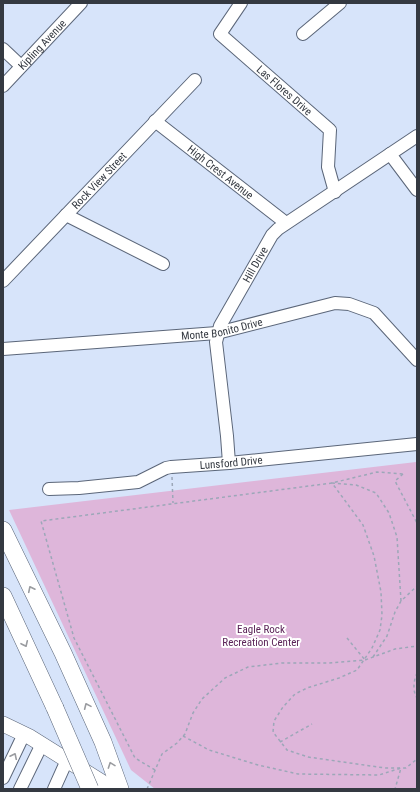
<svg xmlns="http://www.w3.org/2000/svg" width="420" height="792" font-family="'Roboto Condensed',sans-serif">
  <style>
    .green { fill: #deb6da }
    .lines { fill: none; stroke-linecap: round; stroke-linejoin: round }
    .minor-casing { stroke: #5b6679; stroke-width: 14 }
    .major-casing { stroke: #5b6679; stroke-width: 16 }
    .highway-casing { stroke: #5b6679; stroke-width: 18 }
    .path { stroke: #9ca7b8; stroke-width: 1.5; stroke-dasharray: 3 3; stroke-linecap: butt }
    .minor { stroke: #fff; stroke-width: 12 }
    .major { stroke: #fff; stroke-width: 15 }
    .highway { stroke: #fff; stroke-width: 17 }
    .highway-bridge-casing { stroke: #5b6679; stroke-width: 18; stroke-linecap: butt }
    .highway-bridge { stroke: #fff; stroke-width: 17 }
    .oneway { stroke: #9a9ca0 }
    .labels { text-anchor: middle; stroke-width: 4; stroke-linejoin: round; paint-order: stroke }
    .street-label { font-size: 11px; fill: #343941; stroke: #fff }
    .park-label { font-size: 11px; fill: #5b2458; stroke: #fff }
  </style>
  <rect width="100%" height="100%" fill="#d7e4fa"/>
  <path class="green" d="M 416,462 L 417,789 L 155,789 L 131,770 L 9,510 Z"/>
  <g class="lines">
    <defs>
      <g id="minor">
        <path id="s1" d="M 241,3 L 220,34 L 330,130 L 328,167 L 335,192"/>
        <path d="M 303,34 L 340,3"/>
        <path d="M 3,49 L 21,66"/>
        <path id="s2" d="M 3,86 L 81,3"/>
        <path id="s3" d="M 155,121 L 286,223"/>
        <path d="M 390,154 L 417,190"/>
        <path d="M 66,215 L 163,264"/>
        <path id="s4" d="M 3,281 L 195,80"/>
        <path id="s5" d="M 3,349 L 217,333 L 335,303 L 349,304 L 374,313 L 417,360"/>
        <path id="s6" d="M 229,463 L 227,436 L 216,342 L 220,326 L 272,235 L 278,229 L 417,136"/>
        <path id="s7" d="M 49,489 L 79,488 L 138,482 L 166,468 L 171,467 L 229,463 L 417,444"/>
        <path d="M 3,778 L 24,734"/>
        <path d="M 20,789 L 42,744"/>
        <path d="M 54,789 L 67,760"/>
      </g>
      <path id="major" d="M 3,724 L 30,737 L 113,789"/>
      <g id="highway">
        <path d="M 3,530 L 63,653 L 103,742 L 120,789"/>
        <path d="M 3,596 L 55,708"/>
      </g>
    </defs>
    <use href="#minor" class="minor-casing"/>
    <use href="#major" class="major-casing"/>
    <use href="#highway" class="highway-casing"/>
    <g class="path">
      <path d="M 403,474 L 395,481 L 417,523"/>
      <path d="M 172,477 L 173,503"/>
      <path d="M 401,601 L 397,537 L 389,513 L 376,493 L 356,485 L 332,483 L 363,525 L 374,556 L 381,592 L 382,615 L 380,630 L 372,648 L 357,670 L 339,678 L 307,688 L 295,694 L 283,707 L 274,721 L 273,732 L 287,750 L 308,757 L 385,768 L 406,768 L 417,759"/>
      <path d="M 347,638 L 365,660"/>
      <path d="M 373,657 L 387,636 L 395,612 L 401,601 L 417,586"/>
      <path d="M 417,673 C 414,680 412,690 417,698"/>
      <path d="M 183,736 L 209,750 L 258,765 L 298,774 L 379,775 L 401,768 L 395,789"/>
      <path d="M 280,742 L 312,724"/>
      <path d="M 155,770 L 135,758 L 74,638 L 41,521 L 332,483 L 377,472 L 403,474"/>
      <path d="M 147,789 L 162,754 L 177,743 L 185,734 L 193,713 L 202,699 L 225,678 L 248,667 L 282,663 L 328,663 L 365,660 L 395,649 L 417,646"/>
    </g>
    <use href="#minor" class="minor"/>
    <use href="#major" class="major"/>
    <use href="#highway" class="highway"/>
    <defs>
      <path id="highway-bridge" d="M 55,708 L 90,789"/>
    </defs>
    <use href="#highway-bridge" class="highway-bridge-casing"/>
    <use href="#highway-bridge" class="highway-bridge"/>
  </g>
  <defs><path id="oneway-chevron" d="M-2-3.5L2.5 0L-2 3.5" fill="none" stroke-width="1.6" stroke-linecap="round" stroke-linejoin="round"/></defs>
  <g class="oneway">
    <use href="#oneway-chevron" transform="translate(31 589) rotate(-116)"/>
    <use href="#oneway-chevron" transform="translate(25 644) rotate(65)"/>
    <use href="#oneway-chevron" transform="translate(87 706) rotate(-114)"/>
    <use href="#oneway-chevron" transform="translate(14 756) rotate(-64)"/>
    <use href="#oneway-chevron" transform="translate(111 765) rotate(-110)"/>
  </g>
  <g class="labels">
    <g class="street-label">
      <text dy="4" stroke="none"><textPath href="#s2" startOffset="57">Kipling Avenue</textPath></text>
      <text dy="4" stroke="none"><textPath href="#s1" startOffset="123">Las Flores Drive</textPath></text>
      <text dy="4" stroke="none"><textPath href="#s3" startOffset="83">High Crest Avenue</textPath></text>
      <text dy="4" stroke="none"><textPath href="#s4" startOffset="139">Rock View Street</textPath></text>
      <text dy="4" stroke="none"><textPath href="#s6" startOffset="209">Hill Drive</textPath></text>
      <text dy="4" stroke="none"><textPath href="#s5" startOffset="220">Monte Bonito Drive</textPath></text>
      <text dy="4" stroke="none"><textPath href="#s7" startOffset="186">Lunsford Drive</textPath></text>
    </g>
    <g class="park-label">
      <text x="261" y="633">Eagle Rock<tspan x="261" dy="13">Recreation Center</tspan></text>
    </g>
  </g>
  <rect width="420" height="792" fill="none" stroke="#343941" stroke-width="8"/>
</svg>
